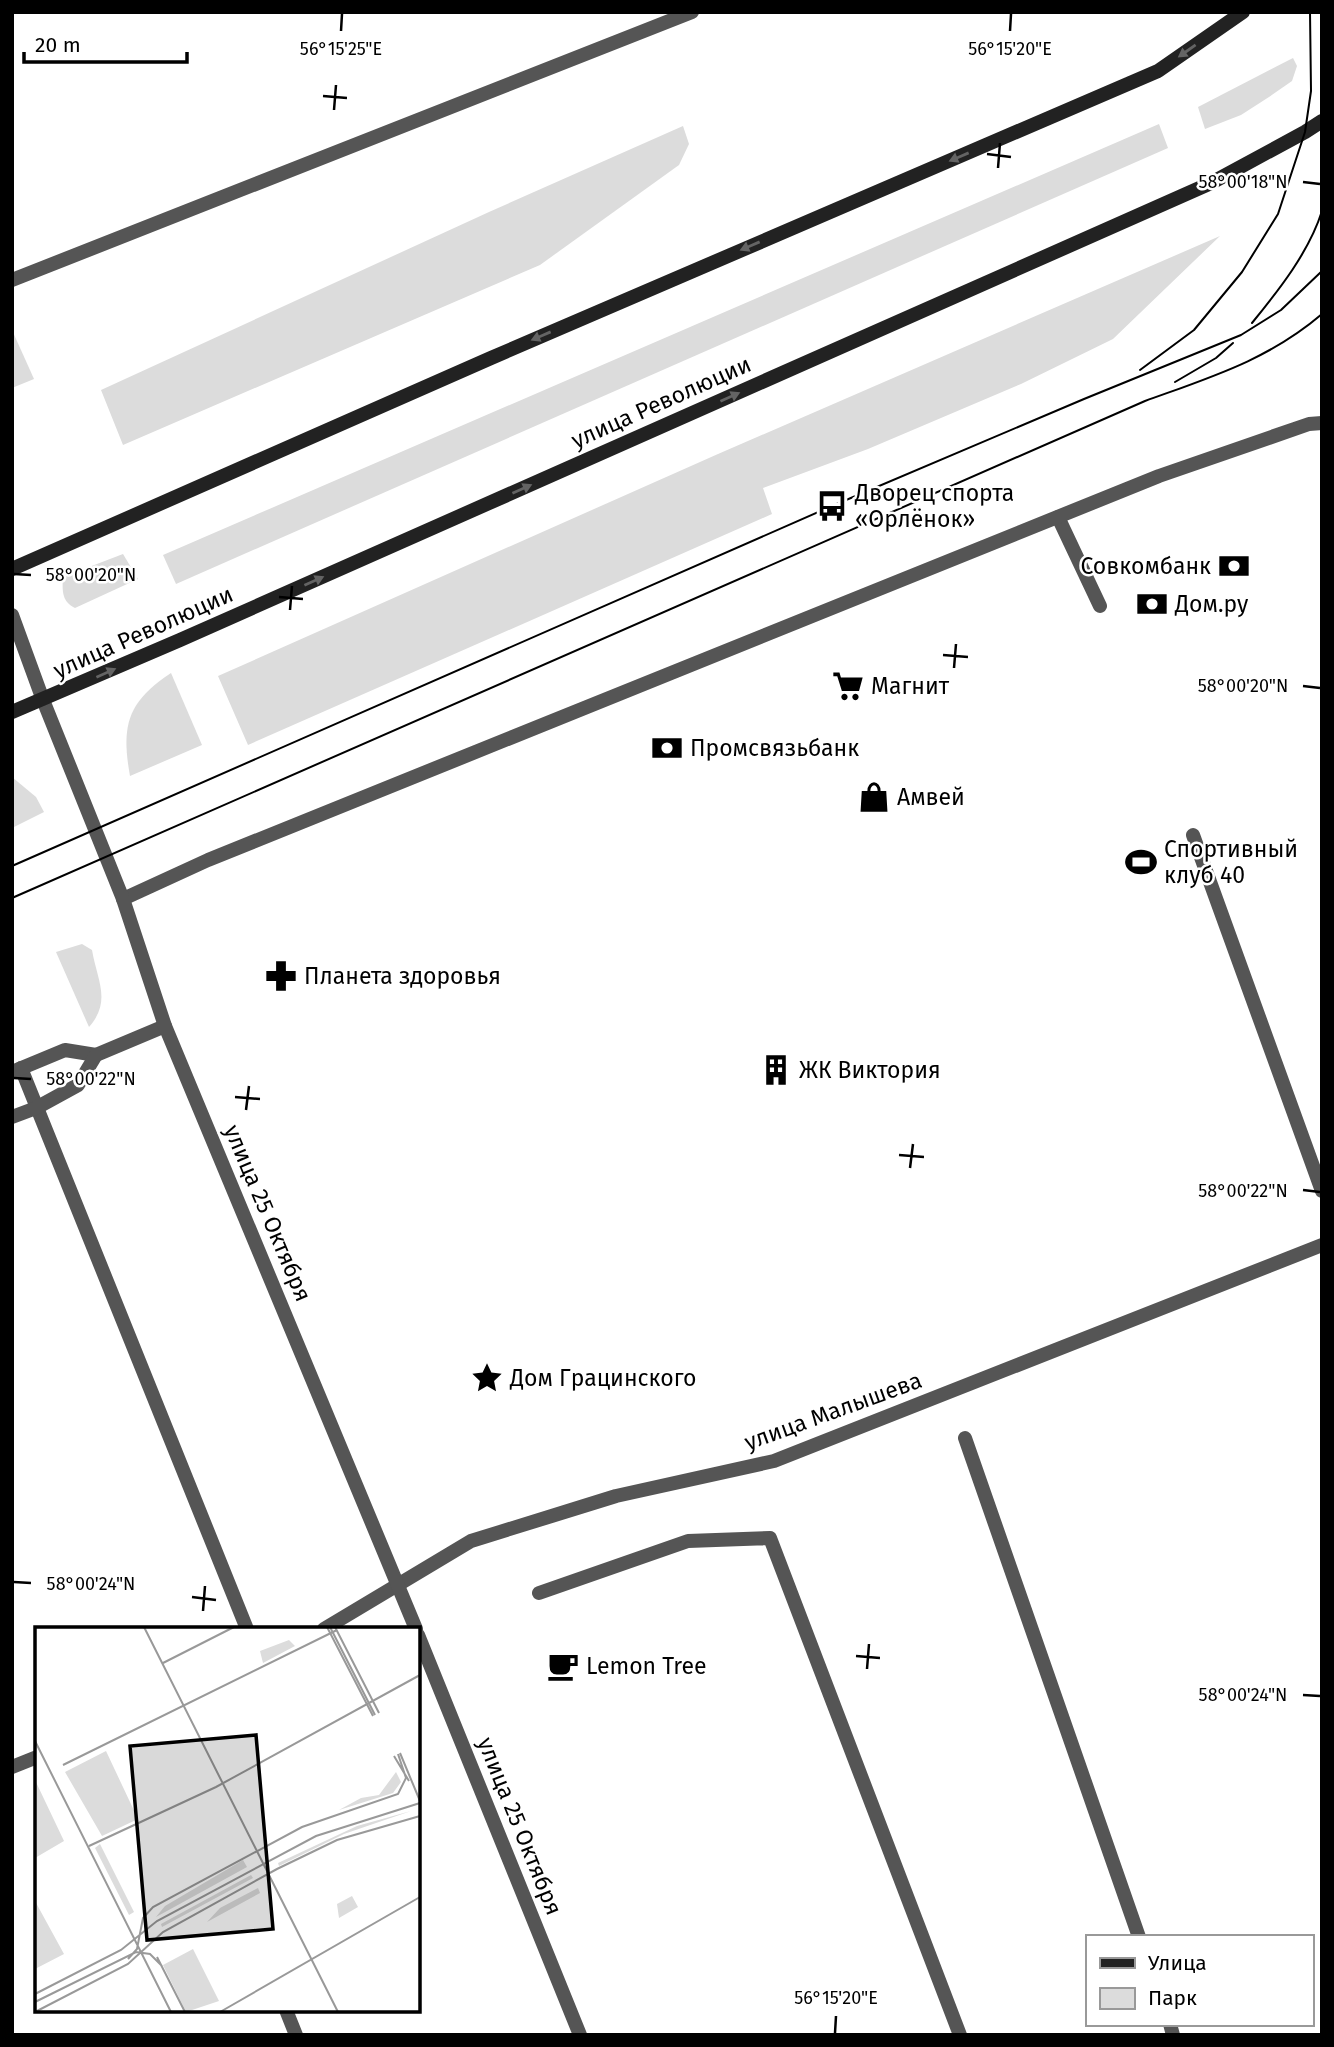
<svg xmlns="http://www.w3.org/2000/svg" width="1334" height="2047" font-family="'Fira Sans',sans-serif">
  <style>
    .green { fill: #dcdcdc }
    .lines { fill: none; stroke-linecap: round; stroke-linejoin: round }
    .service { stroke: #555; stroke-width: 14 }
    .minor { stroke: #555; stroke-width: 14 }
    .tertiary { stroke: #555; stroke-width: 14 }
    .secondary { stroke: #222; stroke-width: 14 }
    .tram { stroke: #000; stroke-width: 2 }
    .oneway { fill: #646464 }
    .ticks { fill: none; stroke: #000; stroke-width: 2.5 }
    .labels { text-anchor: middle; stroke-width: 5; stroke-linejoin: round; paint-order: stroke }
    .street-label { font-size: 23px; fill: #000; stroke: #fff }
    .poi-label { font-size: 23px; fill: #000; stroke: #fff; text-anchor: start }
    .inset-road { fill: none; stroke: #999; stroke-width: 2 }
    .view { fill: #000; fill-opacity: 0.15; stroke: #000; stroke-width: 3.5 }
    .inset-edge { fill: none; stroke: #000; stroke-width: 3.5 }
    .ticks-label { font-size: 18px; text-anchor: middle; fill: #000; stroke: #fff; stroke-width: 5; stroke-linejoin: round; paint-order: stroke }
  </style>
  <rect width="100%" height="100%" fill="#fff"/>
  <g class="green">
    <path d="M 1293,58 L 1297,66 L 1292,81 L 1269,97 L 1241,115 L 1205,129 L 1198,107 Z"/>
    <path d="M 1159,124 L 1168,148 L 176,584 L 163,555 Z"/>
    <path d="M 683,126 L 689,144 L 679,165 L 540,265 L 123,445 L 101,390 L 489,212 Z"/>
    <path d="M 1220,236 L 1113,339 L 1021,384 L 868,449 L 763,488 L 772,514 L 248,745 L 218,676 L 718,454 Z"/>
    <path d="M 12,330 L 34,379 L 12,388 Z"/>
    <path d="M 123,554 L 138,579 L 75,608 C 62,602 62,591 63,577 Z"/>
    <path d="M 171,673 L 202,745 L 130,776 C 121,726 127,702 171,673 Z"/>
    <path d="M 12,777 L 36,797 L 44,812 L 12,828 Z"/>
    <path d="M 82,944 L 92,950 C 97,980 112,1001 89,1027 L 56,952 Z"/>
  </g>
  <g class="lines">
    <g class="service">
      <path d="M 12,280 L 692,12"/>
      <path d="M 1058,517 L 1100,606"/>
      <path d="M 1193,835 L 1322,1191"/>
      <path d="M 123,899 L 208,860 L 1159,476 L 1309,424 L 1322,423"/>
      <path d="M 21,1068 L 247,1629"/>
      <path d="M 12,1072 L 65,1050 L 96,1055"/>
      <path d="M 12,1117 L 36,1108 L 78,1085 L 96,1055 L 165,1026"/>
      <path d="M 965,1438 L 1139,1937"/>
      <path d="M 539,1593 L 688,1541 L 770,1538 L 960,2035"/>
      <path d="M 286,2010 L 296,2035"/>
      <path d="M 1170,2024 L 1173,2035"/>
    </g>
    <g class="minor">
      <path d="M 12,615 L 43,700"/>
      <path d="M 324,1629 L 471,1541 L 616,1496 L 774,1461 L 1322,1245"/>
      <path d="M 12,1767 L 37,1757"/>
    </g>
    <g class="tertiary">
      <path d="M 43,700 L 123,899 L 165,1026 L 416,1629"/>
      <path d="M 418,1635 L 580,2035"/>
    </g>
    <g class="secondary">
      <path d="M 12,569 L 491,358 L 1158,71 L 1243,12"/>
      <path d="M 12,712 L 180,640 L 1211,183 L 1305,132 L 1322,121"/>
    </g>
    <g class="tram">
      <path d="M 1252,323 C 1279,290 1309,252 1322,211"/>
      <path d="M 1140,370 L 1194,330 L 1242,272 L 1278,214 L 1305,132 L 1311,91 L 1310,12"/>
      <path d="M 1175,382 L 1216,358 L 1233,343"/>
      <path d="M 12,866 L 832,506 L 1084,399 L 1241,335 L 1281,310 L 1322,271"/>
      <path d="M 12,898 L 1145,401 C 1211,377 1268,360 1322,314"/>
    </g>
  </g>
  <defs><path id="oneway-solid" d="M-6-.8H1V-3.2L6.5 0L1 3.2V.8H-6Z" transform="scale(1.75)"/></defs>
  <g class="oneway">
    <use href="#oneway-solid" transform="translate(1187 51) rotate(145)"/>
    <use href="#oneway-solid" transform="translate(959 157) rotate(157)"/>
    <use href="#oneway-solid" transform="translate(750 246) rotate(157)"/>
    <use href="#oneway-solid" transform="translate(541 336) rotate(157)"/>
    <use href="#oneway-solid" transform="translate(730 397) rotate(-24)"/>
    <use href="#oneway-solid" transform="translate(522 489) rotate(-24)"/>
    <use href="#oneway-solid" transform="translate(314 581) rotate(-24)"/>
    <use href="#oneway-solid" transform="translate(106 673) rotate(-24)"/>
  </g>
  <path class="ticks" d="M 341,31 L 342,14M 1010,31 L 1011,14M 323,96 L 347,98M 334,110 L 336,85M 987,154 L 1011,157M 998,168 L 1000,143M 1303,182 L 1320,184M 14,574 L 31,575M 279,597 L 303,599M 290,610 L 292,586M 943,655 L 968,657M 954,668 L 956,644M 1303,686 L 1320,688M 14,1078 L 31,1079M 235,1097 L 260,1099M 246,1110 L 249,1086M 899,1155 L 924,1157M 910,1168 L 913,1144M 1303,1190 L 1320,1192M 14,1582 L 31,1583M 192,1597 L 216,1600M 203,1611 L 205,1586M 856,1656 L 880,1658M 867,1669 L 869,1644M 1303,1695 L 1320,1696M 835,2033 L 836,2016"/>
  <defs>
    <symbol id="bus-bare" viewBox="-9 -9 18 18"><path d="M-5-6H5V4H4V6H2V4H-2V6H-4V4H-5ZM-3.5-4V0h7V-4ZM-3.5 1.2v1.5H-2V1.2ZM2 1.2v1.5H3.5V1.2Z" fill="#000" stroke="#fff" stroke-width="2.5" paint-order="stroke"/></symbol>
    <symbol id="bank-bare" viewBox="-9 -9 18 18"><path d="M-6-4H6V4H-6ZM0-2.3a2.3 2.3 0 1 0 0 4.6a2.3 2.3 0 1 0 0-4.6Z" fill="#000" stroke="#fff" stroke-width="2.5" paint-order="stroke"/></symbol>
    <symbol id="supermarket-bare" viewBox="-9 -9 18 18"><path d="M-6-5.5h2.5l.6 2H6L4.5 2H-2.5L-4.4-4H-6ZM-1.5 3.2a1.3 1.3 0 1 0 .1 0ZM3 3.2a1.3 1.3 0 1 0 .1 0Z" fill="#000" stroke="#fff" stroke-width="2.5" paint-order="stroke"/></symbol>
    <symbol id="shop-bare" viewBox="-9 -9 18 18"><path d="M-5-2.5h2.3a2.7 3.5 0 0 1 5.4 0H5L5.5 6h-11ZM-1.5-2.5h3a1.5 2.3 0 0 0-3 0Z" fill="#000" stroke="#fff" stroke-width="2.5" paint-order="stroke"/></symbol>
    <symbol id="stadium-bare" viewBox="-9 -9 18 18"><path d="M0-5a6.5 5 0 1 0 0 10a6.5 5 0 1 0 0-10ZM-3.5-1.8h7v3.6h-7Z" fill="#000" stroke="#fff" stroke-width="2.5" paint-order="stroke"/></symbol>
    <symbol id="pharmacy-bare" viewBox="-9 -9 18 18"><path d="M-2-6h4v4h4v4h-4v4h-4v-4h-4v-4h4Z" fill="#000" stroke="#fff" stroke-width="2.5" paint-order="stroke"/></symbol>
    <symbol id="building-bare" viewBox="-9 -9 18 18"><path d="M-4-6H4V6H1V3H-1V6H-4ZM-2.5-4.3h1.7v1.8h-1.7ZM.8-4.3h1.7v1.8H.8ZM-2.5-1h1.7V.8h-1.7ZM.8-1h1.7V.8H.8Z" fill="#000" stroke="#fff" stroke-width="2.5" paint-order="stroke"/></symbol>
    <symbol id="sight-bare" viewBox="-9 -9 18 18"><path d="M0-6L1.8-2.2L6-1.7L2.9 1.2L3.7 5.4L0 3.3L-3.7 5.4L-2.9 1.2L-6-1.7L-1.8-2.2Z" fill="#000" stroke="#fff" stroke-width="2.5" paint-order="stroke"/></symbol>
    <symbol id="cafe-bare" viewBox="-9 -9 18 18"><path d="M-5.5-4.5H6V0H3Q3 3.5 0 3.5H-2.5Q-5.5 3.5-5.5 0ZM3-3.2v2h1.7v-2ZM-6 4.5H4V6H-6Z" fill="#000" stroke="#fff" stroke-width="2.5" paint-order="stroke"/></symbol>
  </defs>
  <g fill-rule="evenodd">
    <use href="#bus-bare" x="810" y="484" width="44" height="44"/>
    <use href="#bank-bare" x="1212" y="544" width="44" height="44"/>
    <use href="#bank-bare" x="1130" y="582" width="44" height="44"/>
    <use href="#supermarket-bare" x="826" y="664" width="44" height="44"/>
    <use href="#bank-bare" x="645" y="726" width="44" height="44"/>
    <use href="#shop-bare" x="852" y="775" width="44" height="44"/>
    <use href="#stadium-bare" x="1119" y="840" width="44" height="44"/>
    <use href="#pharmacy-bare" x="259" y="954" width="44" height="44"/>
    <use href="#building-bare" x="754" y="1048" width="44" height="44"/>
    <use href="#sight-bare" x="465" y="1356" width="44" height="44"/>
    <use href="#cafe-bare" x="541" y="1644" width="44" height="44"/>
  </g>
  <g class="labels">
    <g class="street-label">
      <text transform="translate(661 402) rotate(-24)" y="8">улица Революции</text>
      <text transform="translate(143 632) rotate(-24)" y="8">улица Революции</text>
      <text transform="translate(268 1213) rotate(67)" y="8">улица 25 Октября</text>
      <text transform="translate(833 1411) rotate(-20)" y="8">улица Малышева</text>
      <text transform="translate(520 1826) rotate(68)" y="8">улица 25 Октября</text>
    </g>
    <g class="poi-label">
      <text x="855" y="501">Дворец спорта<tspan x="855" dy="26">«Орлёнок»</tspan></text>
      <text x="1211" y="574" text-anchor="end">Совкомбанк</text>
      <text x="1175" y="612">Дом.ру</text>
      <text x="871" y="694">Магнит</text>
      <text x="690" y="756">Промсвязьбанк</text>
      <text x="897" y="805">Амвей</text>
      <text x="1164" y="857">Спортивный<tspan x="1164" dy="26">клуб 40</tspan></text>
      <text x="304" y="984">Планета здоровья</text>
      <text x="799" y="1078">ЖК Виктория</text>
      <text x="510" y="1386">Дом Грацинского</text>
      <text x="586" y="1674">Lemon Tree</text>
    </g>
  </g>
  <g transform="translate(35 1627)">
    <rect width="385" height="385" fill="#fff"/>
    <path d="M 254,13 L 260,19 L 228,36 L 225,24 ZM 71,124 L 103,192 L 67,209 L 30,145 ZM 361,145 L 366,155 L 358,166 L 304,183 L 326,171 L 344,168 ZM 0,153 L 29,214 L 0,231 ZM 376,184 L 309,207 L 244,239 L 243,236 L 322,199 ZM 65,217 L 99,285 L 94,288 L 60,221 ZM 208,233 L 212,240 L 121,290 L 130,279 ZM 216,248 L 218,251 L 127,300 L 126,297 ZM 223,261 L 225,266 L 172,295 L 185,281 ZM 317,269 L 323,280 L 304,291 L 302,277 ZM 0,274 L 29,327 L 0,342 ZM 158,322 L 184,374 L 151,385 L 128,338 Z" fill="#dcdcdc"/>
    <path class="inset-road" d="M 109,0 L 303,385M 292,0 L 338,89M 295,0 L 340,88M 300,0 L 344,86M 128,36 L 199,0M 0,114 L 136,385M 365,126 L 385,174M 359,129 L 374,154M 28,138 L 302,3M 54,219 L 181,160 L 385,48M 122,330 L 150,385M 93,332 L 102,322 L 108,291 L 118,280 L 267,200 L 363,167 L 371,151 L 363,127M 0,367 L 86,323 L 122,294 L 281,209 L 385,176M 0,375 L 101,325 L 115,327 L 127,339M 0,385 L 93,337 L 128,305 L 242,242 L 302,213 L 385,189M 185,385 L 385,270"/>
    <path class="view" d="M 221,108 L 238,302 L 112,313 L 95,119 Z"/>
    <rect width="385" height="385" class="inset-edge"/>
  </g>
  <g class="ticks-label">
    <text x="341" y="55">56°15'25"E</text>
    <text x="1010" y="55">56°15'20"E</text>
    <text x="1243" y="188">58°00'18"N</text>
    <text x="91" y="581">58°00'20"N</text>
    <text x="1243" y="692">58°00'20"N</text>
    <text x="91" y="1085">58°00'22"N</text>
    <text x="1243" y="1197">58°00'22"N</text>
    <text x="91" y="1590">58°00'24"N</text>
    <text x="1243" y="1701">58°00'24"N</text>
    <text x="836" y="2004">56°15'20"E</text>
  </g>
  <rect width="1334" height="2047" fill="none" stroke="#000000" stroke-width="28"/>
  <rect x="1086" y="1935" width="228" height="91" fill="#ffffff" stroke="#999999" stroke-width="2"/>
  <rect x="1100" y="1958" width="35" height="10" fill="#222222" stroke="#999999" stroke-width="2"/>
  <text x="1148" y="1970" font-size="21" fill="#000000">Улица</text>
  <rect x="1100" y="1988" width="35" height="21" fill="#dcdcdc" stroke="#999999" stroke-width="2"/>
  <text x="1148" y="2005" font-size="21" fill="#000000">Парк</text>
  <path d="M24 52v10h163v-10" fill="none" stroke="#000000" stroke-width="3.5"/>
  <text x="35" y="52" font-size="21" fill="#000000" stroke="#ffffff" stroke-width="5" paint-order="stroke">20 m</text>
</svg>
